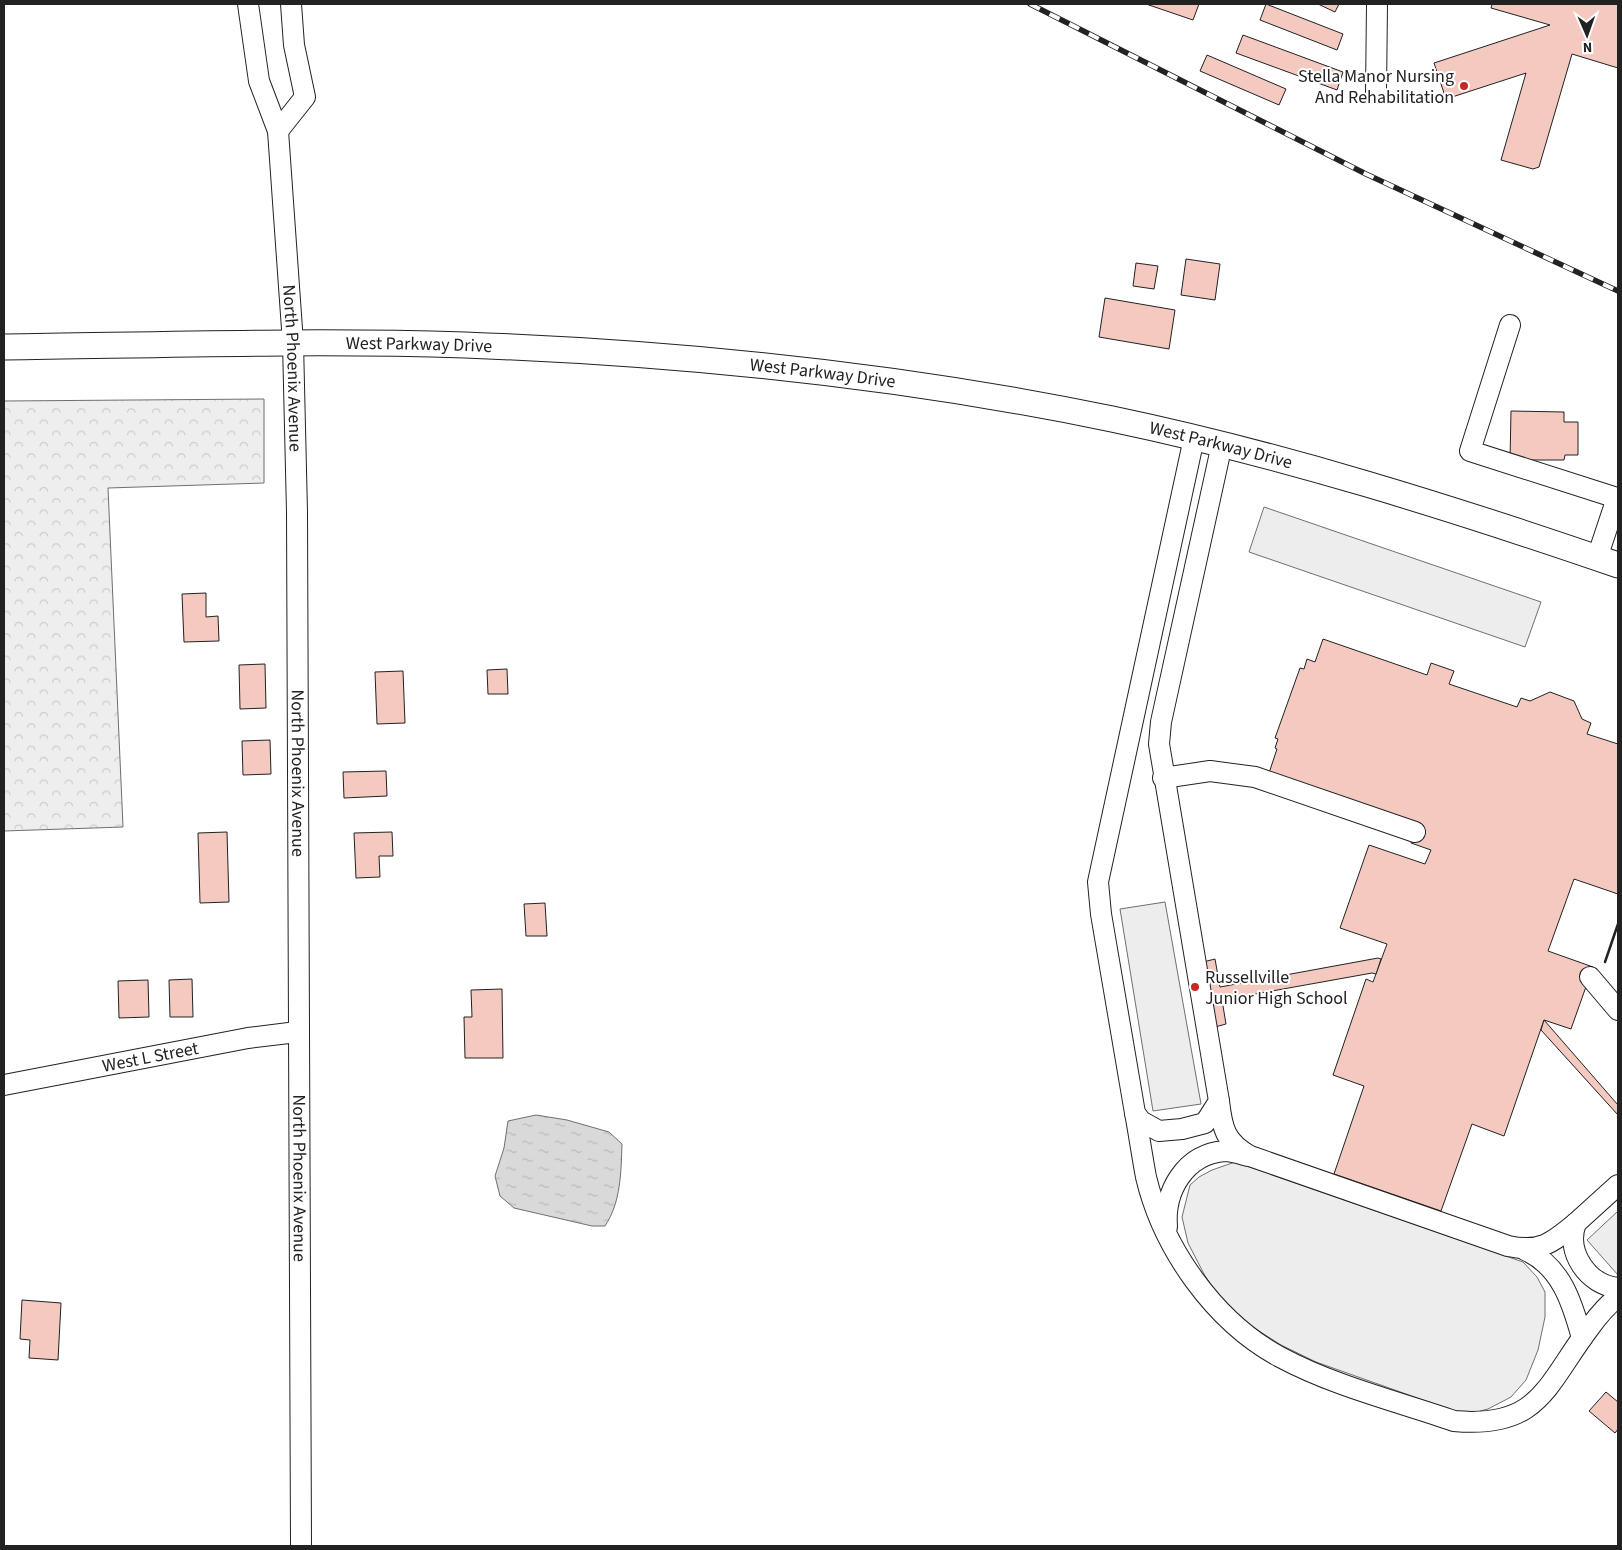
<svg xmlns="http://www.w3.org/2000/svg" width="1622" height="1550" font-family="'Source Sans 3',sans-serif">
  <style>
    .forest { fill: url(#forest-crowns); stroke: #6f6f6f }
    .parking { fill: #ededed; stroke: #6f6f6f }
    .water { fill: url(#water-ripples); stroke: #6f6f6f }
    .building { fill: #f3c9c0; stroke: #222 }
    .lines { fill: none; stroke-linecap: round; stroke-linejoin: round }
    .minor-casing { stroke: #222; stroke-width: 22 }
    .major-casing { stroke: #222; stroke-width: 27 }
    .minor { stroke: #fff; stroke-width: 20 }
    .major { stroke: #fff; stroke-width: 25 }
    .rail-casing { stroke: #222; stroke-width: 5.5 }
    .rail { stroke: #fff; stroke-width: 4; stroke-dasharray: 11; stroke-linecap: butt }
    .wall { stroke: #222; stroke-width: 2.5 }
    .poi-dot { fill: #c62828; stroke: #fff; stroke-width: 2 }
    .labels { text-anchor: middle; stroke-width: 4; stroke-linejoin: round; paint-order: stroke }
    .poi-label { font-size: 18px; fill: #222; stroke: #fff; text-anchor: end }
    .street-label { font-size: 18px; fill: #222; stroke: #fff }
  </style>
  <defs>
    <pattern id="forest-crowns" width="20" height="18" patternUnits="userSpaceOnUse" patternTransform="scale(1.25)"><rect width="20" height="18" fill="#eee"/><path d="M2 6a3 3 0 1 1 6 0M12 15a3 3 0 1 1 6 0" fill="none" stroke="#ccc"/></pattern>
    <pattern id="water-ripples" width="26" height="14" patternUnits="userSpaceOnUse" patternTransform="scale(1.25)"><rect width="26" height="14" fill="#d9d9d9"/><path d="M2 4q2-2 4 0t4 0M15 11q2-2 4 0t4 0" fill="none" stroke="#bababa"/></pattern>
  </defs>
  <rect width="100%" height="100%" fill="#fff"/>
  <path class="forest" d="M 264,399 L 264,483 L 108,488 L 123,827 L 4,831 L 4,401 Z"/>
  <g class="parking">
    <path d="M 1264,507 L 1541,602 L 1525,647 L 1249,552 Z"/>
    <path d="M 1165,902 L 1201,1104 L 1153,1111 L 1120,909 Z"/>
    <path d="M 1235,1162 L 1523,1262 L 1537,1277 L 1545,1292 L 1545,1317 L 1538,1350 L 1526,1380 L 1511,1397 L 1488,1409 L 1465,1415 L 1316,1362 L 1281,1345 L 1251,1326 L 1220,1299 L 1204,1274 L 1188,1243 L 1182,1217 L 1190,1185 L 1199,1177 L 1212,1170 Z"/>
    <path d="M 1618,1211 L 1618,1275 L 1587,1240 Z"/>
  </g>
  <path class="water" d="M 536,1115 L 567,1120 L 609,1132 L 622,1144 C 621,1172 621,1202 605,1226 L 592,1226 L 514,1208 L 500,1196 L 495,1176 L 504,1148 L 508,1121 Z"/>
  <g class="building">
    <path d="M 1146,4 L 1199,4 L 1193,20 Z"/>
    <path d="M 1266,4 L 1343,34 L 1337,50 L 1260,20 Z"/>
    <path d="M 1318,4 L 1339,4 L 1335,12 Z"/>
    <path d="M 1492,4 L 1618,4 L 1618,68 L 1572,54 L 1539,167 L 1533,169 L 1501,160 L 1526,73 L 1446,99 L 1434,63 L 1550,25 L 1491,8 Z"/>
    <path d="M 1243,35 L 1343,72 L 1337,90 L 1236,53 Z"/>
    <path d="M 1207,55 L 1286,89 L 1279,105 L 1200,71 Z"/>
    <path d="M 1186,259 L 1220,264 L 1215,300 L 1181,295 Z"/>
    <path d="M 1136,263 L 1158,266 L 1154,289 L 1133,286 Z"/>
    <path d="M 1105,298 L 1175,310 L 1169,349 L 1099,337 Z"/>
    <path d="M 1511,411 L 1564,412 L 1564,422 L 1578,422 L 1578,455 L 1565,455 L 1564,460 L 1510,460 Z"/>
    <path d="M 206,593 L 206,617 L 218,616 L 219,641 L 184,642 L 182,594 Z"/>
    <path d="M 1323,639 L 1427,675 L 1431,663 L 1454,671 L 1449,684 L 1517,707 L 1521,698 L 1530,701 L 1550,692 L 1574,701 L 1582,719 L 1591,723 L 1587,734 L 1618,744 L 1618,894 L 1574,879 L 1548,951 L 1593,967 L 1571,1029 L 1544,1020 L 1504,1136 L 1472,1124 L 1441,1211 L 1334,1174 L 1364,1086 L 1333,1075 L 1366,979 L 1373,982 L 1387,944 L 1340,928 L 1369,845 L 1425,864 L 1431,850 L 1411,843 L 1417,824 L 1269,773 L 1277,749 L 1275,748 L 1278,739 L 1275,738 L 1300,668 L 1304,669 L 1307,659 L 1315,662 Z"/>
    <path d="M 265,664 L 266,708 L 240,709 L 239,665 Z"/>
    <path d="M 507,669 L 508,694 L 488,694 L 487,670 Z"/>
    <path d="M 403,671 L 405,723 L 377,724 L 375,672 Z"/>
    <path d="M 270,740 L 271,774 L 243,775 L 242,741 Z"/>
    <path d="M 386,771 L 387,796 L 344,798 L 343,772 Z"/>
    <path d="M 227,832 L 229,902 L 200,903 L 198,833 Z"/>
    <path d="M 392,832 L 393,856 L 379,856 L 380,877 L 356,878 L 354,833 Z"/>
    <path d="M 545,903 L 547,936 L 526,936 L 524,904 Z"/>
    <path d="M 1378,958 L 1381,959 L 1376,974 L 1372,973 L 1222,1000 L 1226,1024 L 1215,1027 L 1203,962 L 1215,959 L 1220,987 Z"/>
    <path d="M 192,979 L 193,1017 L 170,1017 L 169,980 Z"/>
    <path d="M 148,980 L 149,1017 L 119,1018 L 118,981 Z"/>
    <path d="M 502,989 L 503,1058 L 465,1058 L 464,1017 L 472,1017 L 471,990 Z"/>
    <path d="M 1544,1020 L 1618,1105 L 1618,1115 L 1541,1030 Z"/>
    <path d="M 22,1300 L 61,1303 L 58,1360 L 29,1358 L 30,1340 L 20,1339 Z"/>
    <path d="M 1606,1392 L 1618,1402 L 1618,1429 L 1615,1433 L 1589,1411 Z"/>
  </g>
  <g class="lines">
    <defs>
      <g id="minor">
        <path id="s1" d="M 248,4 L 259,81 L 278,131 L 293,343 L 297,512 L 301,1546"/>
        <path d="M 1376,93 L 1377,4"/>
        <path d="M 278,131 L 305,97 L 294,45 L 291,4"/>
        <path d="M 1510,325 L 1470,451 L 1617,498 L 1597,558"/>
        <path d="M 1194,438 L 1098,882 L 1101,914 L 1135,1113 L 1141,1121 L 1159,1131 L 1182,1129 L 1205,1123 L 1219,1101 L 1159,744 L 1161,722 L 1222,444"/>
        <path d="M 1163,778 L 1210,771 L 1255,777 L 1415,832"/>
        <path d="M 1590,977 L 1618,1010"/>
        <path id="s2" d="M 4,1085 L 248,1038 L 297,1032"/>
        <path d="M 1219,1101 C 1222,1128 1225,1142 1250,1156 L 1508,1246 C 1540,1253 1552,1243 1576,1223"/>
        <path d="M 1135,1113 C 1139,1134 1142,1156 1146,1177 C 1163,1249 1215,1322 1280,1357 C 1334,1386 1396,1401 1454,1421 C 1540,1429 1546,1385 1590,1327 C 1598,1316 1607,1305 1618,1297"/>
        <path d="M 1618,1185 L 1576,1223 C 1565,1252 1588,1285 1618,1288"/>
        <path d="M 1167,1227 C 1164,1191 1185,1154 1225,1151 C 1232,1151 1241,1154 1248,1156"/>
        <path d="M 1525,1250 C 1561,1266 1572,1302 1582,1338"/>
      </g>
      <g id="major">
        <path id="s3" d="M 4,347 C 158,345 312,340 465,345 C 682,353 900,375 1112,419 C 1284,455 1452,508 1618,565"/>
      </g>
    </defs>
    <use href="#minor" class="minor-casing"/>
    <use href="#major" class="major-casing"/>
    <use href="#minor" class="minor"/>
    <use href="#major" class="major"/>
    <defs>
      <path id="rail" d="M 1030,4 L 1366,174 L 1618,291"/>
    </defs>
    <use href="#rail" class="rail-casing"/>
    <use href="#rail" class="rail"/>
    <path class="wall" d="M 1605,962 L 1618,924"/>
  </g>
  <g class="poi-dot">
    <circle cx="1464" cy="86" r="5"/>
    <circle cx="1195" cy="987" r="5"/>
  </g>
  <g class="labels">
    <g class="poi-label">
      <text x="1454" y="82">Stella Manor Nursing<tspan x="1454" dy="21">And Rehabilitation</tspan></text>
      <text x="1205" y="983" text-anchor="start">Russellville<tspan x="1205" dy="21">Junior High School</tspan></text>
    </g>
    <g class="street-label">
      <text dy="6" stroke="none"><textPath href="#s3" startOffset="415">West Parkway Drive</textPath></text>
      <text dy="6" stroke="none"><textPath href="#s1" startOffset="369">North Phoenix Avenue</textPath></text>
      <text dy="6" stroke="none"><textPath href="#s3" startOffset="820">West Parkway Drive</textPath></text>
      <text dy="6" stroke="none"><textPath href="#s3" startOffset="1225">West Parkway Drive</textPath></text>
      <text dy="6" stroke="none"><textPath href="#s1" startOffset="774">North Phoenix Avenue</textPath></text>
      <text dy="6" stroke="none"><textPath href="#s2" startOffset="149">West L Street</textPath></text>
      <text dy="6" stroke="none"><textPath href="#s1" startOffset="1179">North Phoenix Avenue</textPath></text>
    </g>
  </g>
  <rect width="1622" height="1550" fill="none" stroke="#222222" stroke-width="10"/>
  <g transform="translate(1587 35) rotate(178)" stroke="#ffffff" stroke-width="4" paint-order="stroke">
  <path d="M0-4L9 19L0 12L-9 19Z" fill="#222222"/>
  <text y="-8" font-size="14" font-weight="bold" text-anchor="middle" fill="#222222">N</text>
  </g>
</svg>
